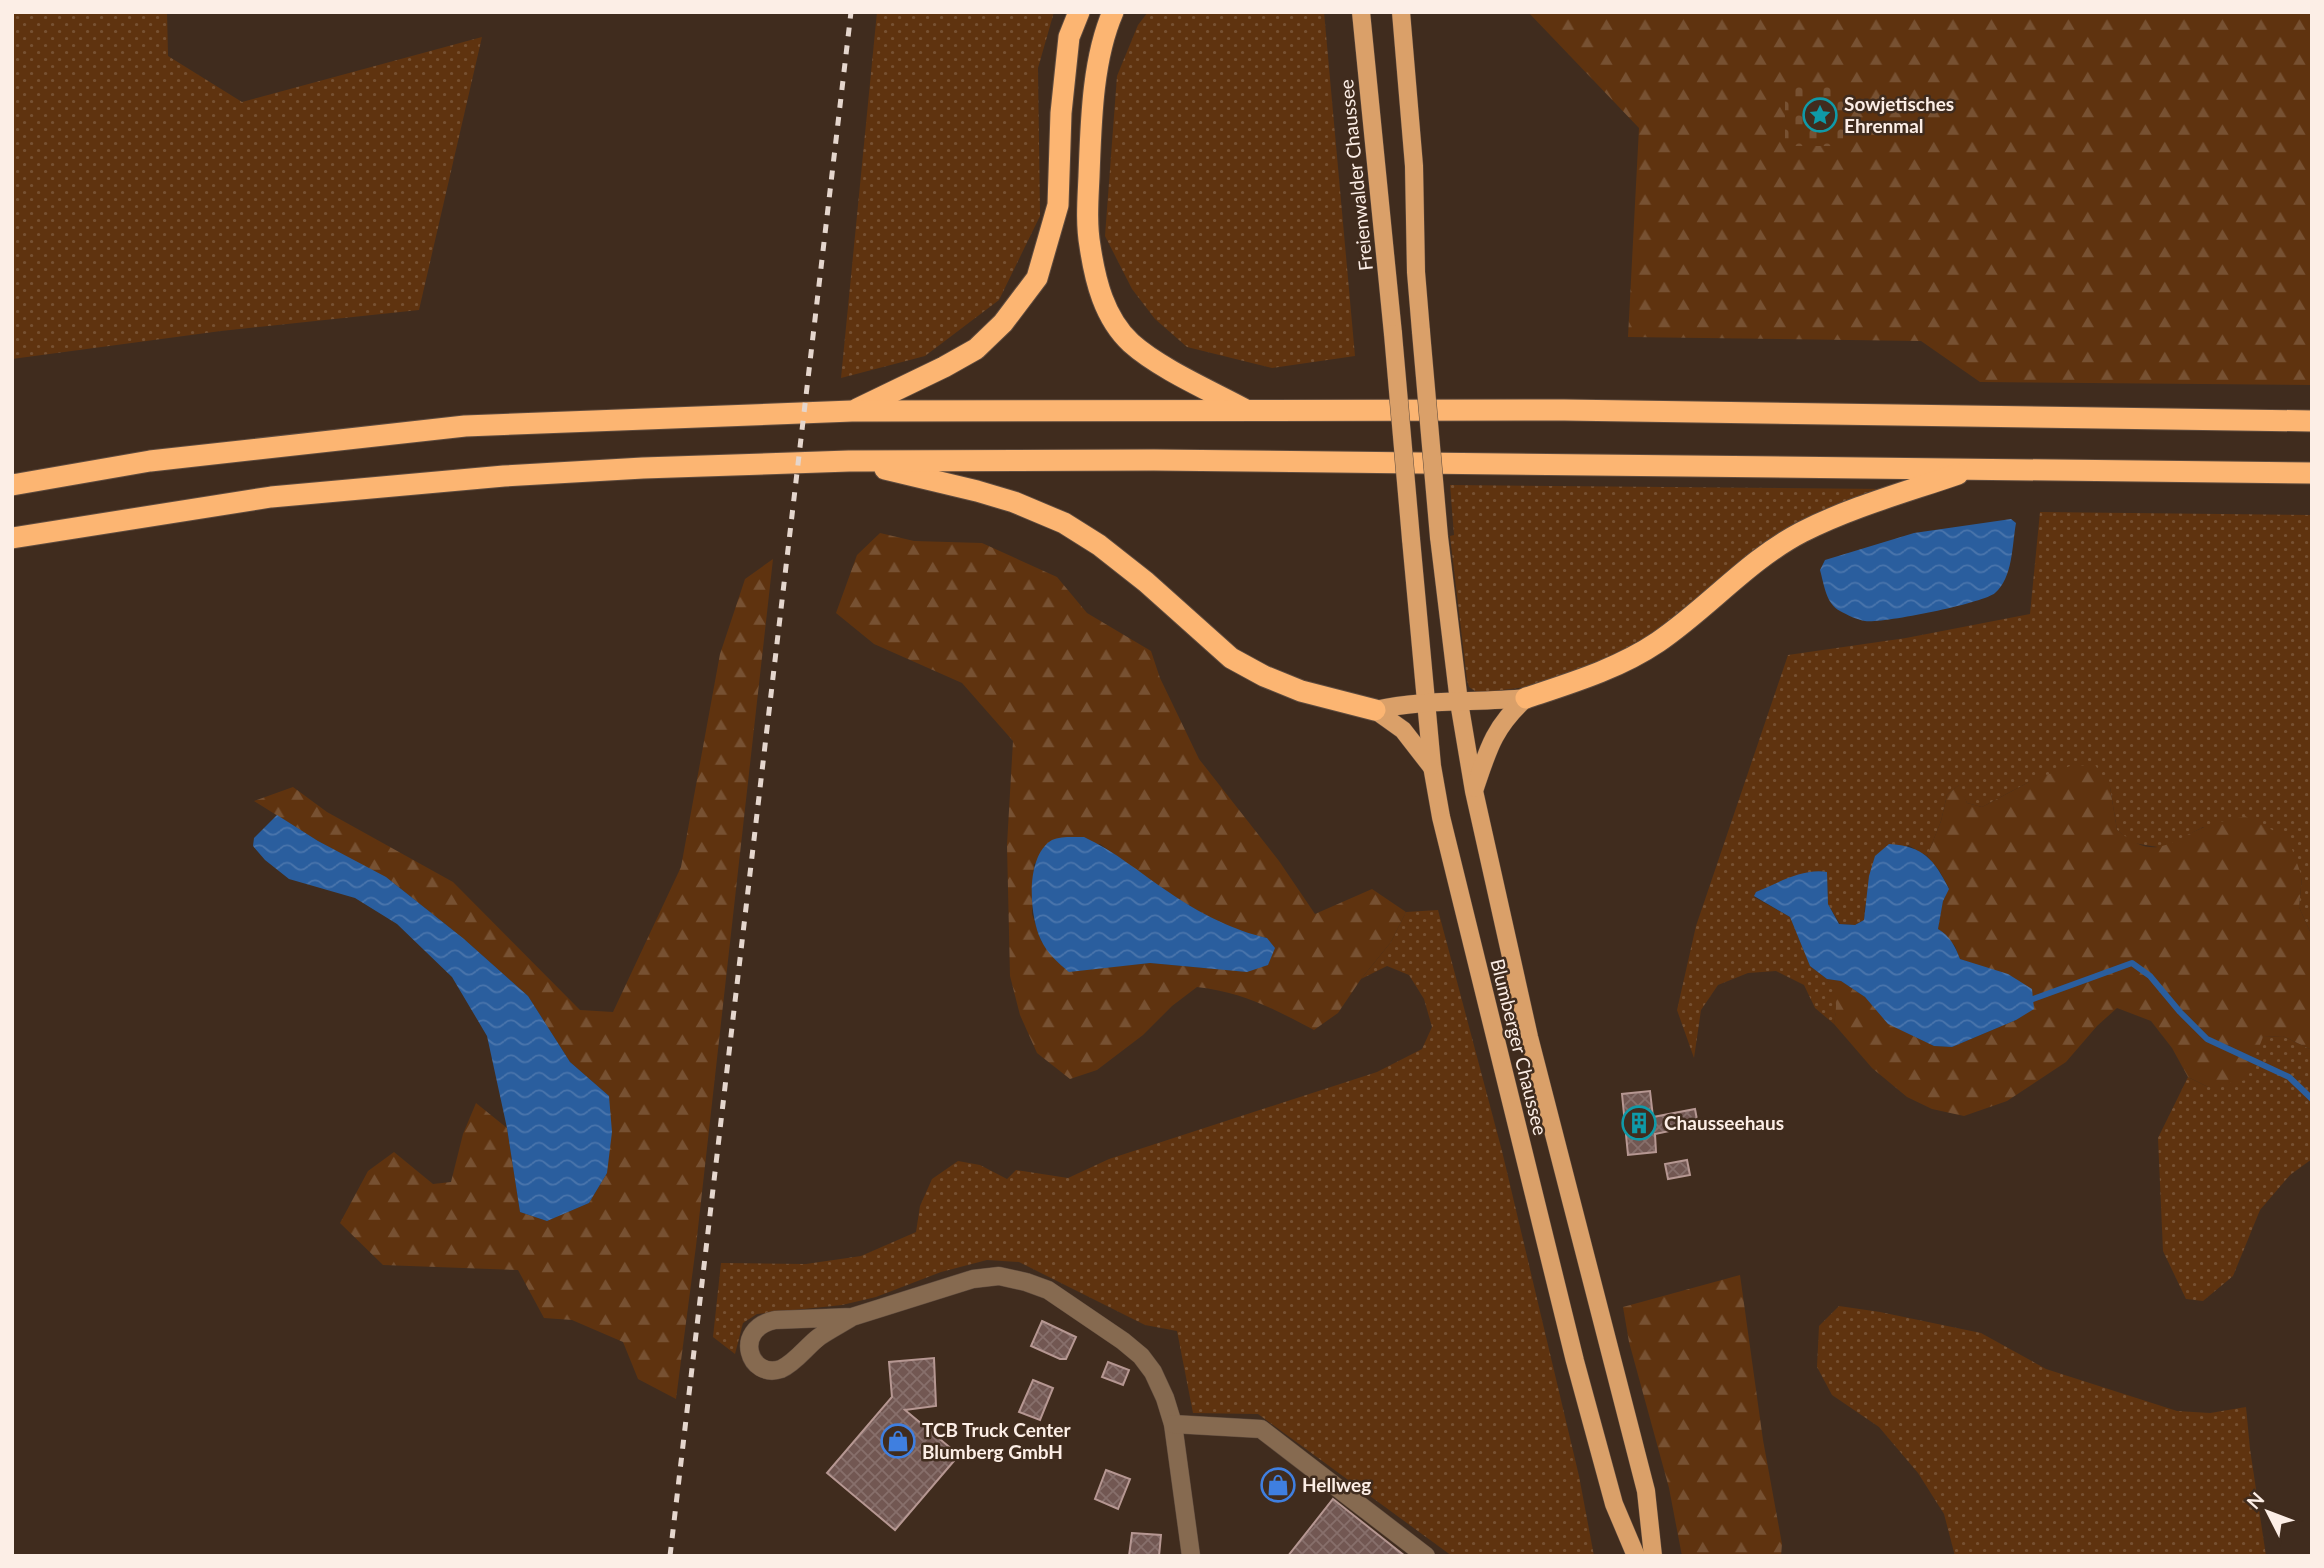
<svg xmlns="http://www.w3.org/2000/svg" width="2324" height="1568" font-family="Lato,sans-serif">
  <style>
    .grass { fill: url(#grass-dots) }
    .forest { fill: url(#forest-firs); fill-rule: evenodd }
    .cemetery { fill: url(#cemetery-stones) }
    .water { fill: url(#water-waves) }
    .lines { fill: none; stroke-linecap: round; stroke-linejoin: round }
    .stream { stroke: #2a5e9e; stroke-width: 6 }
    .building { fill: url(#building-cross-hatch); stroke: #b69792; stroke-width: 2 }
    .minor-casing { stroke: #5e4b3e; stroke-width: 19 }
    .major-casing { stroke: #5e4b3e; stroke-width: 19 }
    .highway-casing { stroke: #5e4b3e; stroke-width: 23 }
    .minor { stroke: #866a50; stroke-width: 18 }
    .major { stroke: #daa069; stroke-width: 18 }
    .highway { stroke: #fcb572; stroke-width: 21 }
    .rail { stroke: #e5d6cd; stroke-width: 5; stroke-dasharray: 9 9; stroke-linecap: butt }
    .major-bridge-casing { stroke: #5e4b3e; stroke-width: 19; stroke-linecap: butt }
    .major-bridge { stroke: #daa069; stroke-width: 18 }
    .labels { text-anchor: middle; stroke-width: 5; stroke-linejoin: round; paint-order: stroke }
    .poi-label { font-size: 19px; font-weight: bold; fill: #fceee6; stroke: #402c1e; text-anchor: start }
    .street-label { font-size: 19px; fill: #fceee6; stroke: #402c1e }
  </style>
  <defs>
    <pattern id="grass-dots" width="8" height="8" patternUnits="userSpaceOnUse" patternTransform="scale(1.75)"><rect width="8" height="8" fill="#5f330f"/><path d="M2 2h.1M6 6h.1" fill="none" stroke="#775132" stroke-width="1.8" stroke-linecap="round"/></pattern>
    <pattern id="forest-firs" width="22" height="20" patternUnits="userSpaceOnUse" patternTransform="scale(1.75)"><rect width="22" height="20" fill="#5f330f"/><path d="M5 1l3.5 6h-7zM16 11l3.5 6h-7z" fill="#775132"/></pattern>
    <pattern id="cemetery-stones" width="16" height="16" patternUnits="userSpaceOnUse" patternTransform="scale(1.75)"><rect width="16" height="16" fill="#5f330f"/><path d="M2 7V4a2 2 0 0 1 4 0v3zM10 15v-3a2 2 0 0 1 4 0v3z" fill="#775132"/></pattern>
    <pattern id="water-waves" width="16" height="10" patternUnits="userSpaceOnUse" patternTransform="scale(1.75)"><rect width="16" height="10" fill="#2a5e9e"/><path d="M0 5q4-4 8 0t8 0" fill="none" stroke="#4a75ac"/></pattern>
    <pattern id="building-cross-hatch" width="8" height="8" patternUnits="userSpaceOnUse" patternTransform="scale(1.75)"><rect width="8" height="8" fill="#725752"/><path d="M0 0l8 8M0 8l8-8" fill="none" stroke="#876f6b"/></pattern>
  </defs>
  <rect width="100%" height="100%" fill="#402c1e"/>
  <g class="grass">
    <path d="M 12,12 L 167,12 L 168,56 L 242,102 L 482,37 L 419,310 L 221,331 L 12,359 Z"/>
    <path d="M 877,12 L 1054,12 L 1038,68 L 1040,216 L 999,300 L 925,356 L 841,378 Z"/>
    <path d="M 1148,12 L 1324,12 L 1355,356 L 1272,368 L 1187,347 L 1155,319 L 1132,289 L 1105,236 L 1117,76 L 1138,25 Z"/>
    <path d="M 1450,485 L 1886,489 L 1687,610 L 1623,653 L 1534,686 L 1478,693 L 1469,687 L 1467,680 L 1450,536 L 1454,535 Z"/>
    <path d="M 2040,512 L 2312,515 L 2312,936 L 2299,907 L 2302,877 L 2203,827 L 2164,848 L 2133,843 L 2117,830 L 2110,787 L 2029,782 L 1982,807 L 1967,803 L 1959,785 L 1947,795 L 1941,821 L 1927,856 L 1908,845 L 1865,905 L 1864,920 L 1855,925 L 1840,924 L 1828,904 L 1827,872 C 1801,868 1776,886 1754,897 L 1790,917 L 1810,966 L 1827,979 L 1835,992 L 1837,1006 L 1834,1024 L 1815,1008 L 1804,985 L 1776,971 L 1748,973 L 1718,985 L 1701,1010 L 1694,1058 L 1677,1010 L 1696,926 L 1788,655 L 1906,638 L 2030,614 Z"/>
    <path d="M 1438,910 L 1502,1151 L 1579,1476 L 1594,1556 L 1452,1556 L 1258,1414 L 1193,1413 L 1177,1331 L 1145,1325 L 1019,1262 L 987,1260 L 941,1272 L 876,1297 L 842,1305 L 757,1314 L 743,1323 L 735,1354 L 713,1337 L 721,1263 L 806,1264 L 861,1256 L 916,1232 L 920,1206 L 932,1179 L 958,1161 L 980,1165 L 1007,1179 L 1016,1170 L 1068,1178 L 1109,1159 L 1377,1072 L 1422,1049 L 1432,1027 L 1424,999 L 1409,975 L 1387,966 L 1361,979 L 1391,942 L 1406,912 Z"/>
    <path d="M 2283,1036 L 2312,1050 L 2312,1159 L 2290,1175 L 2260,1210 L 2233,1276 L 2203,1301 L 2186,1299 L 2163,1251 L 2158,1138 L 2188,1077 L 2208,1087 L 2263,1037 Z"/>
    <path d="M 1839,1306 L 1880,1312 L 1981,1333 L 2046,1369 L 2177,1411 L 2210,1413 L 2246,1407 L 2250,1449 L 2266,1556 L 1955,1556 L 1944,1514 L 1918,1473 L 1879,1427 L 1832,1395 L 1817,1367 L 1819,1326 Z"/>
  </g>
  <g class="forest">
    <path d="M 1528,12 L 2312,12 L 2312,385 L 1980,382 L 1921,341 L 1628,337 L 1639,128 Z"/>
    <path d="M 880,533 L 914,541 L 982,543 L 1057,577 L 1087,613 L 1151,651 L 1160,678 L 1199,759 L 1279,861 L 1315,914 L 1372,889 L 1406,912 L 1391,942 L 1361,979 L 1338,1013 L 1314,1030 C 1272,1008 1245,993 1197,987 L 1172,1006 L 1143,1035 L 1097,1070 L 1070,1079 L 1037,1053 L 1020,1015 L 1010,976 L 1007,845 L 1013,741 L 962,683 L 874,644 L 836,613 L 857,555 ZM 1100,844 C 1151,880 1205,925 1267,938 L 1215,969 L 1150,963 L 1069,971 L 1041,941 L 1032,914 L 1034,864 Z"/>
    <path d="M 773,559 L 696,1246 L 676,1399 L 638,1379 L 623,1342 L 572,1320 L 544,1318 L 518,1270 L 383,1265 L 340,1223 L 368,1171 L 394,1152 L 433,1184 L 451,1182 L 463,1134 L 476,1103 L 507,1128 L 520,1212 L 547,1221 L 589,1203 L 607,1173 L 609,1096 L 570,1062 L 528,996 L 464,939 L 391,881 L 318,841 L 254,801 L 293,787 L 327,812 L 453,882 L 580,1010 L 613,1012 L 681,867 L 720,654 L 745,579 Z"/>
    <path d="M 2095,765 L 2110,787 L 2117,830 C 2155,861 2165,844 2202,828 C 2215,822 2231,820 2245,816 L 2288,838 L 2302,877 L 2299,907 L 2312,936 L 2312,1050 L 2283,1036 L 2263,1037 L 2246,1080 L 2208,1087 L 2188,1077 L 2172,1048 L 2151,1021 L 2117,1008 L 2097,1026 L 2066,1062 L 2007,1101 L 1964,1116 L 1932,1109 L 1907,1097 L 1872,1068 L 1834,1024 C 1837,1004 1838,997 1827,979 L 1841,981 L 1865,997 L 1889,1024 L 1934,1046 L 1952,1047 L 2016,1020 L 1980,966 L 1960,959 L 1955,946 L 1938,929 L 1943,901 L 1949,888 L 1939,870 L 1927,856 L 1941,821 L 1947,795 L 1960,784 L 1967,803 L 1982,807 L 2029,782 L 2070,766 Z"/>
    <path d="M 1740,1275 L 1763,1440 L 1782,1544 L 1781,1556 L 1682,1556 L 1669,1488 L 1629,1342 L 1623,1307 Z"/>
  </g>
  <rect class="cemetery" x="1785" y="87" width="58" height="59"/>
  <g class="water">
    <path d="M 2011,519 L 2016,523 C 2012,545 2013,578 1995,593 C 1984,603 1881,624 1865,621 C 1858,620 1847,615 1840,611 C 1826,604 1824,584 1820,570 L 1825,560 L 1914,533 Z"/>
    <path d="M 277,815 L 318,841 L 386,877 L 464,939 L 528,996 L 570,1062 L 609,1096 L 612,1132 L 607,1173 L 589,1203 L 547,1221 L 520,1212 L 507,1128 L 487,1036 L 452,977 L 397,924 L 355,898 L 289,879 L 265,860 L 253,846 L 254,838 Z"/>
    <path d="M 1084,837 C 1115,851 1141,874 1170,893 C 1197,912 1235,931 1267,938 L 1275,948 L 1268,965 L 1247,972 L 1150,963 L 1069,972 C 1058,963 1047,953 1041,940 C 1029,915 1025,856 1052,840 C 1060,836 1074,837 1084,837 Z"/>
    <path d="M 1889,844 C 1923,846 1934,859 1949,889 L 1943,901 L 1938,929 C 1950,936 1955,946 1960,959 L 2008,974 L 2032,989 L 2034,1009 L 2016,1020 L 1952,1047 L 1934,1046 L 1888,1024 L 1865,997 L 1841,981 L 1827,979 L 1810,966 L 1790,917 L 1754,896 L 1756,892 C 1778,883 1803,868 1827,872 L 1828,904 L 1839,924 L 1855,925 L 1864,920 L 1869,876 L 1875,856 Z"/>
  </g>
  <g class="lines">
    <path class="stream" d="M 2033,999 L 2132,963 L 2150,976 L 2180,1012 L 2207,1039 L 2289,1077 L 2312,1099"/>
  </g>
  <g class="building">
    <path d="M 1650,1091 L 1653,1117 L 1695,1109 L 1698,1125 L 1655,1134 L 1656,1152 L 1628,1155 L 1622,1094 Z"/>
    <path d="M 1687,1160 L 1690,1175 L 1668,1179 L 1665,1164 Z"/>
    <path d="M 1042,1321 L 1076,1337 L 1066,1359 L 1060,1359 L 1031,1346 Z"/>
    <path d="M 934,1358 L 936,1406 L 905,1410 L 959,1455 L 895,1530 L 827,1473 L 892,1397 L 889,1362 Z"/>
    <path d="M 1108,1362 L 1129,1370 L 1123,1385 L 1102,1377 Z"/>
    <path d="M 1033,1380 L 1053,1388 L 1040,1420 L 1019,1412 Z"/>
    <path d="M 1106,1470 L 1130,1479 L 1118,1509 L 1095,1499 Z"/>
    <path d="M 1333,1499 L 1405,1556 L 1288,1556 Z"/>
    <path d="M 1132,1533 L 1161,1535 L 1159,1556 L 1129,1556 Z"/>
  </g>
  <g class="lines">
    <defs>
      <g id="minor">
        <path d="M 852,1317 C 841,1324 829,1330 819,1337 C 807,1346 795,1363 781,1369 C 749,1380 732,1329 775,1320 L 852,1317 L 973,1279 L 999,1276 L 1026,1282 L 1048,1290 L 1123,1341 L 1141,1356 L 1153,1372 L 1165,1398 L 1173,1424 L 1191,1556"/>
        <path d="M 1173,1424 L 1261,1429 L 1426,1556"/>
      </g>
      <g id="major">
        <path d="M 1361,12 L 1393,334"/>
        <path d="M 1401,12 L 1414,166 L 1416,272 L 1421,332"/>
        <path d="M 1439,537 L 1459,702 L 1474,791 L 1529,1037 L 1646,1491 L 1653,1556"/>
        <path d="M 1411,539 L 1432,766 L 1441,817 L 1575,1361 L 1614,1504 L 1636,1556"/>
        <path d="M 1375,710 C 1425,699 1475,703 1526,698"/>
        <path d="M 1375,710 L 1403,730 L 1431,766"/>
        <path d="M 1475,788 C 1488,749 1494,727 1526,698"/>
      </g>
      <g id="highway">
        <path d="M 1113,12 C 1092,60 1091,124 1089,176 C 1088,199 1086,223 1090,246 C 1095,280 1104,318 1131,343 C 1160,369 1211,391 1246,410"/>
        <path d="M 857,409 L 944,367 L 976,349 L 1003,323 L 1037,278 L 1058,205 L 1061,113 L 1069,37 L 1079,12"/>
        <path d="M 885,469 L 977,491 L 1014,502 L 1064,523 L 1099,545 L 1146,582 L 1231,658 L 1264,676 L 1301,691 L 1375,710"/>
        <path d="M 12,485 L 150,461 L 465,426 L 852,411 L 1564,410 L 2312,421"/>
        <path d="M 12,538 L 271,497 L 504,476 L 643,468 L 849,461 L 1154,460 L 2312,473"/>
        <path d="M 1526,698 C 1571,683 1618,669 1658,642 C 1708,608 1748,560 1802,532 C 1851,507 1906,492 1958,474"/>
      </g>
    </defs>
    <use href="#minor" class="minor-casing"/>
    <use href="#major" class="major-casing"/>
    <use href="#highway" class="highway-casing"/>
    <use href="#minor" class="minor"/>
    <use href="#major" class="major"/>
    <use href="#highway" class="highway"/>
    <path class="rail" d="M 670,1556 L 851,12"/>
    <defs>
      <g id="major-bridge">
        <path d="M 1421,332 L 1439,537"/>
        <path d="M 1393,334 L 1411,539"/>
      </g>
    </defs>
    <use href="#major-bridge" class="major-bridge-casing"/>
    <use href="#major-bridge" class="major-bridge"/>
  </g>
  <defs>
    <symbol id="sight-ring" viewBox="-11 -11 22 22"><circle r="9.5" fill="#402c1e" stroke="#0f9aa8" stroke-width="1.5"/><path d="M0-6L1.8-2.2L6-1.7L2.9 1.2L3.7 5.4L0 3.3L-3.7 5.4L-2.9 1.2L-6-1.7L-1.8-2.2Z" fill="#0f9aa8"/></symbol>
    <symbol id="building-ring" viewBox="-11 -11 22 22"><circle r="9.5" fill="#402c1e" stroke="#0f9aa8" stroke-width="1.5"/><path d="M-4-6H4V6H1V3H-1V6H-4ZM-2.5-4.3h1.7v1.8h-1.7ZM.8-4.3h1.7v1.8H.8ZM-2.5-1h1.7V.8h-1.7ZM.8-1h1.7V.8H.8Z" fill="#0f9aa8"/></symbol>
    <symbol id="shop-ring" viewBox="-11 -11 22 22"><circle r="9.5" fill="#402c1e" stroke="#3f7fe0" stroke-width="1.5"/><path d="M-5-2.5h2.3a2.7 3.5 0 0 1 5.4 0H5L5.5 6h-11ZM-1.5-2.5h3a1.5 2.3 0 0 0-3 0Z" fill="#3f7fe0"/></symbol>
  </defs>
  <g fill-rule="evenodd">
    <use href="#sight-ring" x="1801" y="96" width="38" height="38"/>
    <use href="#building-ring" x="1620" y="1104" width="38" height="38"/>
    <use href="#shop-ring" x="879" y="1422" width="38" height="38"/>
    <use href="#shop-ring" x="1259" y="1466" width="38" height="38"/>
  </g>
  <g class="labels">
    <g class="poi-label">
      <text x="1844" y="111">Sowjetisches<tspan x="1844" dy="22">Ehrenmal</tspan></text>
      <text x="1664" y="1130">Chausseehaus</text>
      <text x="922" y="1437">TCB Truck Center<tspan x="922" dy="22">Blumberg GmbH</tspan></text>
      <text x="1302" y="1492">Hellweg</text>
    </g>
    <g class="street-label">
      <text transform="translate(1356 175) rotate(-96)" y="7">Freienwalder Chaussee</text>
      <text transform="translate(1519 1047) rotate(76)" y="7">Blumberger Chaussee</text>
    </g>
  </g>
  <rect width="2324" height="1568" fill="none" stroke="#fceee6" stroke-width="28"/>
  <g transform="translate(2268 1512) rotate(312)" stroke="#402c1e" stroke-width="5" paint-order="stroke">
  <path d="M0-5L12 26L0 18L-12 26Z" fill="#fceee6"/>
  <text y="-10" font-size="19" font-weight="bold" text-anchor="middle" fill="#fceee6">N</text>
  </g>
</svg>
